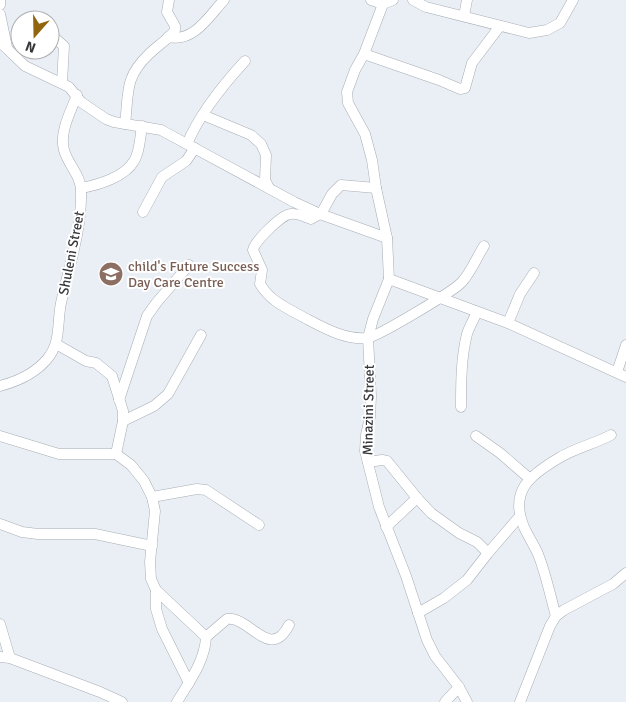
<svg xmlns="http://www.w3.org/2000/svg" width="626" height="702" font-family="Signika,sans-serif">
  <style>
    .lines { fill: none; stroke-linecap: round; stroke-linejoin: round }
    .minor-casing { stroke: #a8adb4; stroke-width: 11 }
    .minor { stroke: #fff; stroke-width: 10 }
    .labels { text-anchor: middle; stroke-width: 4; stroke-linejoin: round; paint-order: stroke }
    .street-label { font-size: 14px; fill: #35373a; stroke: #fff }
    .education-label { font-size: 14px; fill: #785e54; stroke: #fff; text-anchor: start }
  </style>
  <rect width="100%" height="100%" fill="#eaeff6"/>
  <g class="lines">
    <defs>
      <g id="minor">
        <path d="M 371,0 L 383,4"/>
        <path d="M 393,0 L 383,4 L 364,54 L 355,70 L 347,92 L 348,103 L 365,134 L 372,160 L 376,188 L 387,238 L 389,279 L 373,319 L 368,338 L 371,396 L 370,417 L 366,435 L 365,451 L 379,507 L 406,576 L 427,640 L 435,656 L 459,687 L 467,702"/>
        <path d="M 413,0 L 426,7 L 529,33 L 547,30 L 560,23 L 573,0"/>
        <path d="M 0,5 L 0,0"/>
        <path d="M 0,14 L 7,47"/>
        <path d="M 464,16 L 467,0"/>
        <path d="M 50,34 L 64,46 L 62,83"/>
        <path d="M 168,37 C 194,43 209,16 224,0"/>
        <path d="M 0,42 L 25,66 L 69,87 L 81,102 L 106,119 L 114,122 L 161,130 L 294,202 L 320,214 L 387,238"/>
        <path d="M 364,54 L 439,80 L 460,89 L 465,88 L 472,63 L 500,26"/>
        <path d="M 203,115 L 251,135 L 261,144 L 266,155 L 265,180 L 269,188"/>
        <path d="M 125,124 C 129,92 124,78 149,54 C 157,46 169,39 175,30 L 175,26 L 167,12 L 169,0"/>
        <path d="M 187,144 C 200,113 222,86 245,61"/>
        <path d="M 81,188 C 98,185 125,177 134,161 C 140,152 140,137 142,126"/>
        <path d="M 143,212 L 162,177 L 186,161 L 195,148"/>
        <path d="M 320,214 L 311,219 C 305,217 298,213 291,214 C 282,214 255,241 253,250 L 262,270 L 260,284 C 271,302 287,308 305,318 C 324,328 345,340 367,338 C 377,337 454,291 462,282 C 471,272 477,257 484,246"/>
        <path d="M 321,214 L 332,194 L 341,185 L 376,188"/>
        <path d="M 389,279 L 508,323 L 626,377"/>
        <path d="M 508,323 L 520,294 L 534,273"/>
        <path d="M 56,344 L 86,361 L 96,363 L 112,376 L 123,411 L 123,421 L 116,454"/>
        <path d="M 617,372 L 626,345"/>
        <path d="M 0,386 C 19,381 36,373 48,358 C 61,342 57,322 61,303 C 69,266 82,230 81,191 C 81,175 68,165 64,150 C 59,132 71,111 77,95"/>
        <path d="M 119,400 L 147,316 L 157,302 L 189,265"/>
        <path d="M 461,407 C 461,383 461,358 467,334 C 469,327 474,319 477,312"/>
        <path d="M 123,421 L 154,406 L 168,394 L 201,335"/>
        <path d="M 0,436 L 59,454 L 116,454 L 131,465 L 144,481 L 152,497 L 155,511 L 150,562 L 151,579 L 156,590 L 206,637 C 205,661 189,682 177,702"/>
        <path d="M 476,436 L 500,453 L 530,479"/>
        <path d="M 368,462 L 382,460 L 387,461 L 417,498 L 431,513 L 459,533 L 477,542 L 488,553"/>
        <path d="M 152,497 L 197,489 L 206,490 L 259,525"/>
        <path d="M 0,524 L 22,532 L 38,534 L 95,534 L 152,546"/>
        <path d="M 386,527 L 417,498"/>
        <path d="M 156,590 L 156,609 L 162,629 L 189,683"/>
        <path d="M 418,613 L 444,598 L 467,580 L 488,553 L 520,516"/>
        <path d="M 556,616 C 550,595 546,574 538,554 C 534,545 528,536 524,527 C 509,491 530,475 559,458 C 575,448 594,444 611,435"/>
        <path d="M 0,624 L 10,658"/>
        <path d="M 206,637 L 227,619 C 250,616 270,662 289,625"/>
        <path d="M 0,657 L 10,658 L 100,692 L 122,702"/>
        <path d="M 445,702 L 459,687"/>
        <path d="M 520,702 L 550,626 L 556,616 L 564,610 L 613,584 L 626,573"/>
      </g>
    </defs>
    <use href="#minor" class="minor-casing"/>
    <use href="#minor" class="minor"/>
  </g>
  <defs>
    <symbol id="school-disc" viewBox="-11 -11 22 22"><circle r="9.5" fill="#8d6e63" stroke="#fff"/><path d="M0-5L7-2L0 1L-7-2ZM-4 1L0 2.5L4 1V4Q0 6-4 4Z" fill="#fff"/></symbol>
  </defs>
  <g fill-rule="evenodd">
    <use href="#school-disc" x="97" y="260" width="28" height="28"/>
  </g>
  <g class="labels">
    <g class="street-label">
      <text transform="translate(71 253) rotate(-79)" y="5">Shuleni Street</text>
      <text transform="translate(368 410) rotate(-89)" y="5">Minazini Street</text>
    </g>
    <g class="education-label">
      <text x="128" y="271">child's Future Success<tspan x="128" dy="16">Day Care Centre</tspan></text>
    </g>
  </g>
  <g transform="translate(35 35) rotate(200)"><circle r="24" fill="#ffffff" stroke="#aeafb0"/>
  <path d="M0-4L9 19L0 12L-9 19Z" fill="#91640e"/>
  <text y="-8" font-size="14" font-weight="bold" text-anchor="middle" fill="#35373a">N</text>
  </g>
</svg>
